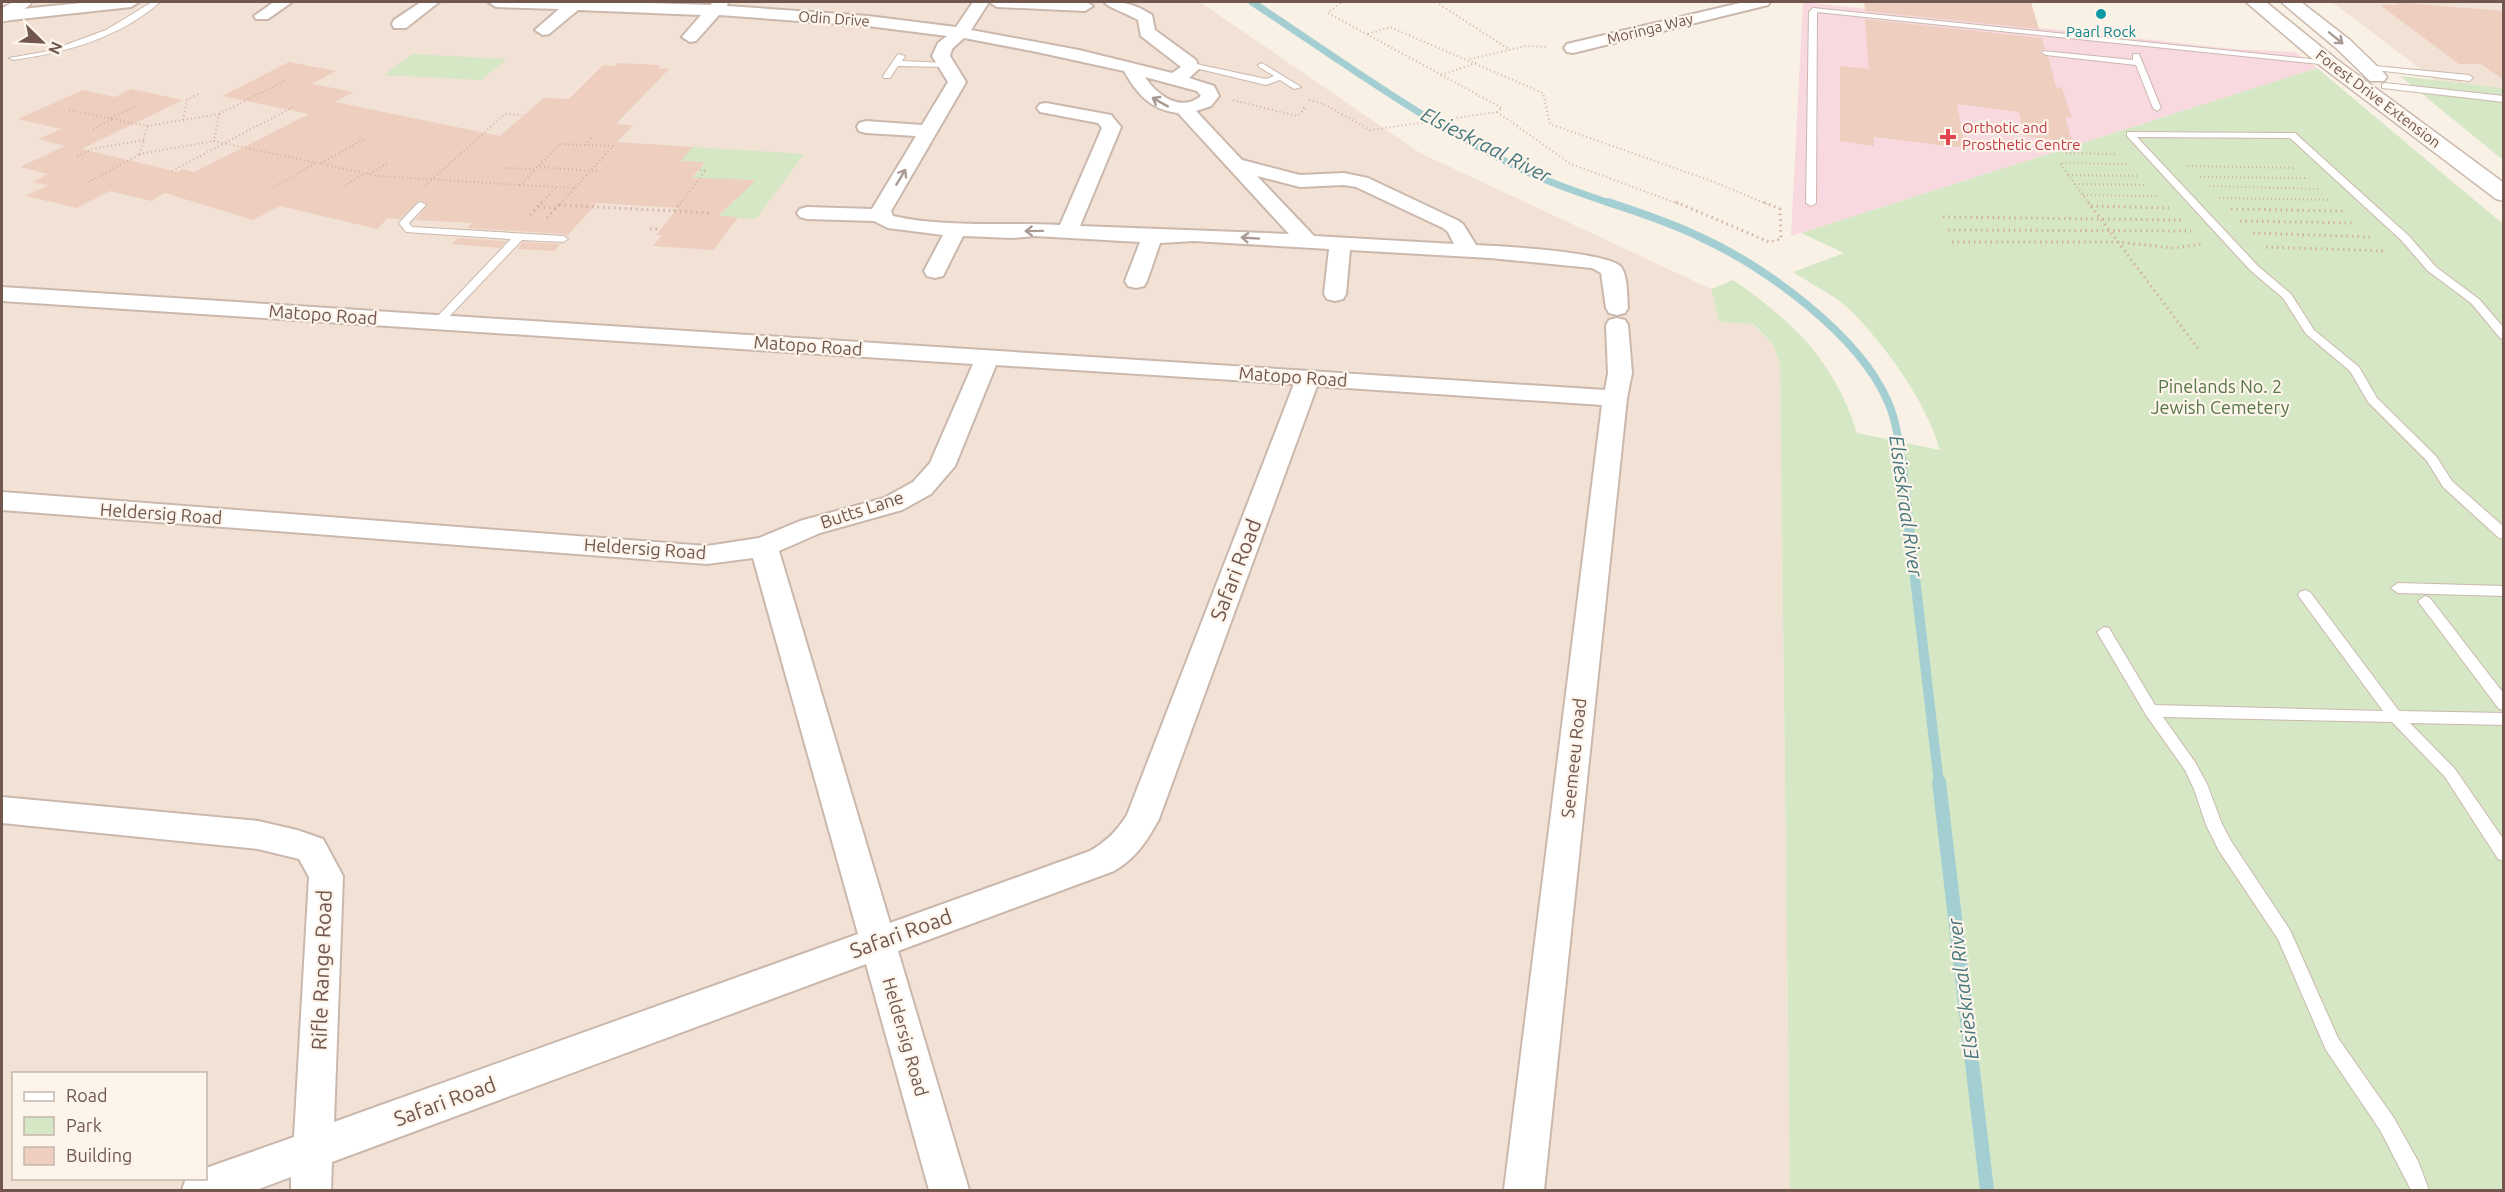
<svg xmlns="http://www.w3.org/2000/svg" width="2505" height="1192" font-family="Ubuntu,sans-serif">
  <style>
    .residential { fill: #f1e2d5; fill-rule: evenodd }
    .medical { fill: #f7d9df }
    .green { fill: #d5e7c5 }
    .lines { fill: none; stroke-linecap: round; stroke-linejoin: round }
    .stream-far3 { stroke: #a3cfd3; stroke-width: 7 }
    .stream-far2 { stroke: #a3cfd3; stroke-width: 8 }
    .stream-far1 { stroke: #a3cfd3; stroke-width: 10 }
    .stream { stroke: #a3cfd3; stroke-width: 14 }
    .building { fill: #eecebf }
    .service-casing { stroke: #cbb8ad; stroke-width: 2 }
    .minor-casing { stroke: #cbb8ad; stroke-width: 4 }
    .tertiary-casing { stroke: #cbb8ad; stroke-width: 3 }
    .path-far1 { stroke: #d2b2a3; stroke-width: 2; stroke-dasharray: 1 3; stroke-linecap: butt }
    .path { stroke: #d2b2a3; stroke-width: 3; stroke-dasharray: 1.5 4; stroke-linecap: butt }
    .service { fill: #fff; fill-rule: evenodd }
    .minor { fill: #fff; fill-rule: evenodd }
    .tertiary { fill: #fff; fill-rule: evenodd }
    .oneway { stroke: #aa9a94 }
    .culture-dot { fill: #0f9aa8; stroke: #fdf5eb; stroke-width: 2 }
    .health-dot { fill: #e0444e; stroke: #fdf5eb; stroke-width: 2 }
    .labels { text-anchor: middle; stroke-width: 4.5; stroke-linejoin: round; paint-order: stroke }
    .far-street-label { font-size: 15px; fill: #71574d; stroke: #fdf5eb }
    .far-culture-label { font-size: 15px; fill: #0d838f; stroke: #fdf5eb }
    .far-health-label { font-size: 15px; fill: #be3a42; stroke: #fdf5eb; text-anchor: start }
    .street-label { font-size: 18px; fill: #71574d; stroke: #fdf5eb }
    .park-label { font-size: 18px; fill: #577645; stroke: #fdf5eb }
    .water-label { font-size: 20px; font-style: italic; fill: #45777c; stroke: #fdf5eb }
    .near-street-label { font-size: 21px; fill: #71574d; stroke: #fdf5eb }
  </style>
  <rect width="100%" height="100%" fill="#faf1e6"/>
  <g class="residential">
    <path d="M 27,2 L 1200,2 L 1420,153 L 1711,289 L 1719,322 L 1752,324 L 1773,344 L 1780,365 L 1790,1190 L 2,1190 L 2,16 ZM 14,1074 L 206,1074 L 206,1178 L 14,1178 Z"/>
    <path d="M 2332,2 L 2503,2 L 2503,88 L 2435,80 Z"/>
  </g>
  <path class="medical" d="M 1803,2 L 2234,49 L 2295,52 L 2317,68 L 1791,236 Z"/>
  <g class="green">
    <path d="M 412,54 L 507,59 L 481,80 L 384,75 Z"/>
    <path d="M 2317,68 L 2503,224 L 2503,1190 L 1790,1190 L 1780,365 L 1773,344 L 1753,324 L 1719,322 L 1711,289 L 1733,280 C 1793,321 1835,362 1857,433 L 1940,450 C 1926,402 1886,346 1851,311 C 1835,295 1811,284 1793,272 L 1844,253 L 1801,233 Z"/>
    <path d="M 2400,76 L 2503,88 L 2503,160 Z"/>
    <path d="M 693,147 L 804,154 L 756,219 L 718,216 L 682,191 L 705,163 L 681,161 Z"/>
  </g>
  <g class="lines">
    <path class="stream-far3" d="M 1252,2 C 1340,60 1427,124 1523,170 C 1552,184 1582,194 1612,204"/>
    <path class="stream-far2" d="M 1608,202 C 1638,212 1669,222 1698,236 C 1764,266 1859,334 1888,402 C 1896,420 1899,440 1901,460"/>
    <path class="stream-far1" d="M 1901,458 L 1939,784"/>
    <path class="stream" d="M 1939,782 L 1987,1190"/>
  </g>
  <g class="building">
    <path d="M 1864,2 L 2031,2 L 2039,29 L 1865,11 Z"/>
    <path d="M 2394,2 L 2504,11 L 2504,80 L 2481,64 L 2459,64 L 2380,5 L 2400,5 Z"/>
    <path d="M 1865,19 L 2042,38 L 2045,49 L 2042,49 L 2040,54 L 2048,57 L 2056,87 L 2062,88 L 2072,118 L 2065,117 L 2072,142 L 2024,136 L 2019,112 L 1957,104 L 1965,148 L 1874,137 L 1874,146 L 1840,141 L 1840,66 L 1869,69 Z"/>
    <path d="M 289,62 L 336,71 L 312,84 L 354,92 L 335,102 L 500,136 L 544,98 L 569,99 L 603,65 L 615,66 L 617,63 L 660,65 L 658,68 L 669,69 L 616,124 L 633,125 L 617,142 L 693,147 L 681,161 L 705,162 L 692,178 L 756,180 L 718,216 L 738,217 L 714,250 L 653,246 L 662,235 L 656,235 L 678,208 L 597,203 L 567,236 L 563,234 L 467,228 L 472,223 L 415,220 L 428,205 L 420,200 L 400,219 L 388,218 L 377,229 L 280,206 L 253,220 L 165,193 L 151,201 L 110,191 L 77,208 L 26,196 L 48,185 L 32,182 L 48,174 L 20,167 L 65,146 L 38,139 L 61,129 L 18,119 L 83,90 L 115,97 L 131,89 L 183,100 L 82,149 L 178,172 L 182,169 L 194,172 L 309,114 L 222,96 Z"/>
    <path d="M 458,238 L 506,241 L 500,248 L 451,244 Z"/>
    <path d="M 523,242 L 560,244 L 554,251 L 517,249 Z"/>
  </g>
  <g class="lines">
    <defs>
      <g id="service">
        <path d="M 152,2 L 160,2 C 120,38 64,53 13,60 L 9,58 L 49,51 L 106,30 Z"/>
        <path d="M 1813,8 L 2329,61 L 2333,63 L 2329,65 L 1817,12 L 1816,203 L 1811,206 L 1806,203 L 1809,12 Z"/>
        <path d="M 2043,51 L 2133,60 L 2133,54 L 2139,54 L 2161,108 L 2157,111 L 2153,108 L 2136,65 L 2046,55 L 2042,53 Z"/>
        <path d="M 898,54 L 905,56 L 902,61 L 947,63 L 951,65 L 947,67 L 898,66 L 890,78 L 884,78 L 883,76 Z"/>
        <path d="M 1187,62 L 1266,79 L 1274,76 L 1259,67 L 1258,65 L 1262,63 L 1301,87 L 1294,89 L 1280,80 L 1266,85 L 1187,66 Z"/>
        <path d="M 2364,65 L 2469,75 L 2473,78 L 2469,81 L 2367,69 L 2364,69 Z"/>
        <path d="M 2385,83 L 2504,96 L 2504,102 L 2382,88 L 2382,84 Z"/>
        <path d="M 2127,132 L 2295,133 L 2409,236 L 2436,267 L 2479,299 L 2504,328 L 2504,339 L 2500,338 L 2471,303 L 2428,271 L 2401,240 L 2290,138 L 2137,137 L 2258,266 L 2291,294 L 2314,330 L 2359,367 L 2377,398 L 2436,456 L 2452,481 L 2504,527 L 2504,539 L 2499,538 L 2443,487 L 2427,461 L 2368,402 L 2350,371 L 2306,334 L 2283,298 L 2250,270 L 2127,136 Z"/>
        <path d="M 421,202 L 426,205 L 409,223 L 412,227 L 563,236 L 568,239 L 563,242 L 522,240 L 442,324 L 434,324 L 434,320 L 511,239 L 406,232 L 399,223 L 418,203 Z"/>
        <path d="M 2398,583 L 2504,586 L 2504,596 L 2398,593 L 2391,588 Z"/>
        <path d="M 2305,590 L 2310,592 L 2399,711 L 2504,713 L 2504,725 L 2410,723 L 2455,769 L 2504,840 L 2504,861 L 2498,859 L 2445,777 L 2392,722 L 2163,717 L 2195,762 L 2207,784 L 2222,824 L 2231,841 L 2290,930 L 2338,1038 L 2394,1118 L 2418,1161 L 2429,1190 L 2411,1190 L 2380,1130 L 2326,1050 L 2278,939 L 2219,851 L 2206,825 L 2194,789 L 2185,770 L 2146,715 L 2097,632 L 2104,627 L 2109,628 L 2155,705 L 2383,711 L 2300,598 L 2298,595 L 2300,592 Z"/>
        <path d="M 2425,596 L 2430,598 L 2504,694 L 2504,710 L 2499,709 L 2420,604 L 2418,601 Z"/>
      </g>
      <g id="minor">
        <path d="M 91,2 L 139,2 L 131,7 L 2,21 L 2,11 Z"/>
        <path d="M 274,2 L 292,2 L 268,19 L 256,19 L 254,16 Z"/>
        <path d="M 421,2 L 439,2 L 406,28 L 394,28 L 392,24 L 394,20 Z"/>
        <path d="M 488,2 L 616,2 L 710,5 L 714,2 L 728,2 L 727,6 L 868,16 L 956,27 L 973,2 L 1086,2 L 1093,6 L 1085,11 L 997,7 L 989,2 L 971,30 L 1079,50 L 1172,73 L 1181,67 L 1141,36 L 1138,20 C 1128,14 1110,8 1105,3 C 1122,0 1137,5 1152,15 L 1155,30 L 1196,60 L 1199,69 L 1189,78 L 1214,86 L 1219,96 L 1211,106 L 1196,111 L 1242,160 L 1300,175 L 1344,173 L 1368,178 L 1457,220 L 1463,224 L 1476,245 C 1499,246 1609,252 1621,267 C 1628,276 1627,297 1628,308 L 1625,313 L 1617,315 L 1609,313 L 1606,308 L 1601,273 L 1592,268 L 1490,258 L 1350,250 L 1346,294 L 1343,299 L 1335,301 L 1327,299 L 1324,294 L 1329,249 L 1194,241 L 1160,243 L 1147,281 L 1144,286 L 1136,288 L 1128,286 L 1125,281 L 1140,242 L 1035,236 L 1013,238 L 963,236 L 943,276 L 935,278 L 927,276 L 924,271 L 943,235 L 888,228 L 874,221 L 807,219 L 800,217 L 797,213 L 800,209 L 807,207 L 872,209 L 916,136 L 866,133 L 859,131 L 857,127 L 859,123 L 866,121 L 922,125 L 948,82 L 932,56 L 938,43 L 947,36 L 868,26 L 719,15 L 696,41 L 690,42 L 682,37 L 701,15 L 578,10 L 549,34 L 543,35 L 535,30 L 559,9 L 496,7 ZM 964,38 L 1037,52 L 1124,71 C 1137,94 1151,110 1178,113 L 1289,234 L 1080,226 L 1121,127 L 1111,115 L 1046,103 L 1040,104 L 1037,108 L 1040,112 L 1098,123 L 1102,128 L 1060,225 C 1004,222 947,228 893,216 L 891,211 L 966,82 L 950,56 L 952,49 ZM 1145,77 L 1197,91 L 1201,96 C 1180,113 1157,95 1145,77 ZM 1257,176 L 1300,187 L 1344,185 L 1356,187 L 1443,228 L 1448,232 L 1454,244 L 1314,236 Z"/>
        <path d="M 1744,2 L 1770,2 L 1768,5 L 1573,53 L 1567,52 L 1564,48 L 1567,44 Z"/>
        <path d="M 2,287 L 1605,390 L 1608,373 L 1606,325 L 1609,320 L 1617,318 L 1625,320 L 1628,325 L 1632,373 L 1627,398 L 1544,1190 L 1504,1190 L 1602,405 L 1317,386 L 1159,819 C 1147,841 1136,858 1114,871 L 898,951 L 969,1190 L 929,1190 L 866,964 L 332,1162 L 331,1190 L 291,1190 L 291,1177 L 256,1190 L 182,1190 L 186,1178 L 206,1178 L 206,1168 L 294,1137 L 309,877 L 299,859 L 258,849 L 2,823 L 2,797 L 258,821 L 297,830 L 323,839 L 343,876 L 334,1122 L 858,934 L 753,558 L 707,564 L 2,510 L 2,492 L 707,546 L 759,538 L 800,521 L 884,498 L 913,482 L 930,463 L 973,364 L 2,301 ZM 996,365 L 1294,384 L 1127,815 C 1117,831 1106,842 1090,851 L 890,923 L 779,551 L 820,533 L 902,510 L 931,494 L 955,466 Z"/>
      </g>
      <g id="tertiary">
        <path d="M 13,2 L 30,2 L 31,4 L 9,20 L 2,22 L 2,8 Z"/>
        <path d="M 2246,2 L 2266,2 L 2336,59 L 2504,183 L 2504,201 L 2496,199 L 2322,67 Z"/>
        <path d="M 2281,2 L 2301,2 L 2350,40 L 2384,73 L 2387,77 L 2384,81 L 2370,81 L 2336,48 Z"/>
      </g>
    </defs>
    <use href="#service" class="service-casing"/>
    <use href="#minor" class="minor-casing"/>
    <use href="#tertiary" class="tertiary-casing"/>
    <g class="path-far1">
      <path d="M 1436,2 L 1510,50"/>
      <path d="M 1368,34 L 1390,27 L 1543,93 L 1550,124 L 1714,182 L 1767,204"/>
      <path d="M 1470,59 L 1526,46 L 1548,47"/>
      <path d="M 1441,75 L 1476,63"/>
      <path d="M 1233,100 L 1297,116 L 1306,108 L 1302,107"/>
      <path d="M 1309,100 L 1324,104 L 1370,130 L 1497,112 L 1502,108 L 1328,13 L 1341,2"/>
      <path d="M 69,110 L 147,126 L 219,114 L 214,141 L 378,176 L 520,185"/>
      <path d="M 1497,112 L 1571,164 L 1679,204"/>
      <path d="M 219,114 L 286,80"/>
      <path d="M 111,118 L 134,107"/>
      <path d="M 183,120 L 187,100 L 200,93"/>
      <path d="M 147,126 L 140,154 L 214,141"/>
      <path d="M 93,129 L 113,119"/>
      <path d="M 560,144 L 613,146 L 575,188 L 520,185 Z"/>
      <path d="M 585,145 L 592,137"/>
      <path d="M 2066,153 L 2118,154"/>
      <path d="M 77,156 L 92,149 L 144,140"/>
      <path d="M 321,163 L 366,138"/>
      <path d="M 2188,166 L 2295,168"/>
      <path d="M 536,167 L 597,171"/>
      <path d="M 505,168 L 534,169"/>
      <path d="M 172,171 L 293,107"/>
      <path d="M 369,174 L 389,162"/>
      <path d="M 2068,175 L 2138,176"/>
      <path d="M 2200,177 L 2306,178"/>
      <path d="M 85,184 L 140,154"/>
      <path d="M 2075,184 L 2147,185"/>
      <path d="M 344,186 L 364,174"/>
      <path d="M 425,186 L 505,114 L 522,115"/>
      <path d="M 2209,186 L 2318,189"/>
      <path d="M 269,190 L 316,163"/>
      <path d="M 2083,195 L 2157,196"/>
      <path d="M 2219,198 L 2331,200"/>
      <path d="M 541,204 L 557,187"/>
      <path d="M 560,204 L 575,188"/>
      <path d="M 680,204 L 706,170 L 699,170"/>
      <path d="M 2089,204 L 2060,163 L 2130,164"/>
    </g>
    <g class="path">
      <path d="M 1676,202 L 1769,242 L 1781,239 L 1780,209 L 1763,202"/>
      <path d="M 2088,202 L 2199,350"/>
      <path d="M 559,205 L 711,213"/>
      <path d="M 2091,206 L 2169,208"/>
      <path d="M 538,207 L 556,208"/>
      <path d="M 2231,209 L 2343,211"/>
      <path d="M 674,211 L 681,202"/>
      <path d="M 530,215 L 542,202"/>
      <path d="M 1943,217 L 2181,220"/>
      <path d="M 547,218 L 562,202"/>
      <path d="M 2240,221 L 2355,223"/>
      <path d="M 650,229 L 660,229"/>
      <path d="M 1948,230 L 2191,231"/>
      <path d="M 2253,233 L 2371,237"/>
      <path d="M 1952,242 L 2116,242 L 2174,248 L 2202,244"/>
      <path d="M 2266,247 L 2387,251"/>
    </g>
    <use href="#service" class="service"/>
    <use href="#minor" class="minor"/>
    <use href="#tertiary" class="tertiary"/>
  </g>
  <defs><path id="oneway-shaft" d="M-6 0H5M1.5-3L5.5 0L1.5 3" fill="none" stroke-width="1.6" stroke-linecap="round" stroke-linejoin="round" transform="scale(1.5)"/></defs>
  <g class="oneway">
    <use href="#oneway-shaft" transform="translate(2336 38) rotate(39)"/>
    <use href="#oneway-shaft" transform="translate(1160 102) rotate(-151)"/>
    <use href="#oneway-shaft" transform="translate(901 177) rotate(-59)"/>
    <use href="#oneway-shaft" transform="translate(1034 231) rotate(179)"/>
    <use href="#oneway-shaft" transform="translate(1250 238) rotate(-176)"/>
  </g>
  <circle class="culture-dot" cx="2101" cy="14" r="6"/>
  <path class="health-dot" d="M1945 128h6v6h6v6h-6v6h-6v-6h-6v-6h6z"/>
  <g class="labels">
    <g class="far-street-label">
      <text transform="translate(834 19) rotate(4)" y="5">Odin Drive</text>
      <text transform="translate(1650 29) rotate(-14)" y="5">Moringa Way</text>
      <text transform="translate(2378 99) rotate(37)" y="5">Forest Drive Extension</text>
    </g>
    <g class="far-culture-label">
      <text x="2101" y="37">Paarl Rock</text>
    </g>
    <g class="far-health-label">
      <text x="1962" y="133">Orthotic and<tspan x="1962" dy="17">Prosthetic Centre</tspan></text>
    </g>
    <g class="street-label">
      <text transform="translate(323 315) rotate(4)" y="6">Matopo Road</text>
      <text transform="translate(808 346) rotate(4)" y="6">Matopo Road</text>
      <text transform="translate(1293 377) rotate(4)" y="6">Matopo Road</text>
      <text transform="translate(862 510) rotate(-18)" y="6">Butts Lane</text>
      <text transform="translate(161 514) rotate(4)" y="6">Heldersig Road</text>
      <text transform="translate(645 549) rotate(4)" y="6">Heldersig Road</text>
      <text transform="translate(1574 758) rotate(-84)" y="6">Seemeeu Road</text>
      <text transform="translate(905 1037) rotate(74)" y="6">Heldersig Road</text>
    </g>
    <g class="park-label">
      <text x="2220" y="393">Pinelands No. 2<tspan x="2220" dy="21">Jewish Cemetery</tspan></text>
    </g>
    <g class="water-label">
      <text transform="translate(1486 145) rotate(27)" y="7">Elsieskraal River</text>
      <text transform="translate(1906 506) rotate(82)" y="7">Elsieskraal River</text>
      <text transform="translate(1963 989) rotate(-97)" y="7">Elsieskraal River</text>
    </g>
    <g class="near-street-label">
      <text transform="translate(1236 570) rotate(-69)" y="7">Safari Road</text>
      <text transform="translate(901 934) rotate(-20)" y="7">Safari Road</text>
      <text transform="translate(322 970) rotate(-88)" y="7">Rifle Range Road</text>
      <text transform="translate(445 1102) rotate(-20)" y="7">Safari Road</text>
    </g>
  </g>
  <rect width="2505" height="1192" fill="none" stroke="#71574d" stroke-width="6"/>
  <rect x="12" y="1072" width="195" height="108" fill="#fdf5eb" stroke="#c5b6ac" stroke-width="1.5"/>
  <rect x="24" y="1092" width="30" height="9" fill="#ffffff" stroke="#c5b6ac" stroke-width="1.5"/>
  <text x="66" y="1102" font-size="18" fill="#71574d">Road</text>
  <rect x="24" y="1117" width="30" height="18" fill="#d5e7c5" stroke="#c5b6ac" stroke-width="1.5"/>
  <text x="66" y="1132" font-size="18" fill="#71574d">Park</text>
  <rect x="24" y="1147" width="30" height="18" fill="#eecebf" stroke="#c5b6ac" stroke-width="1.5"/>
  <text x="66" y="1162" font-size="18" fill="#71574d">Building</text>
  <g transform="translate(42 42) rotate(114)" stroke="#fdf5eb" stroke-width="4.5" paint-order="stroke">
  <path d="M0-4.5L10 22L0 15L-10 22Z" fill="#71574d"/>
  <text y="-9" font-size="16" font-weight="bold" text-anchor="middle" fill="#71574d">N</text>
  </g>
</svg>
